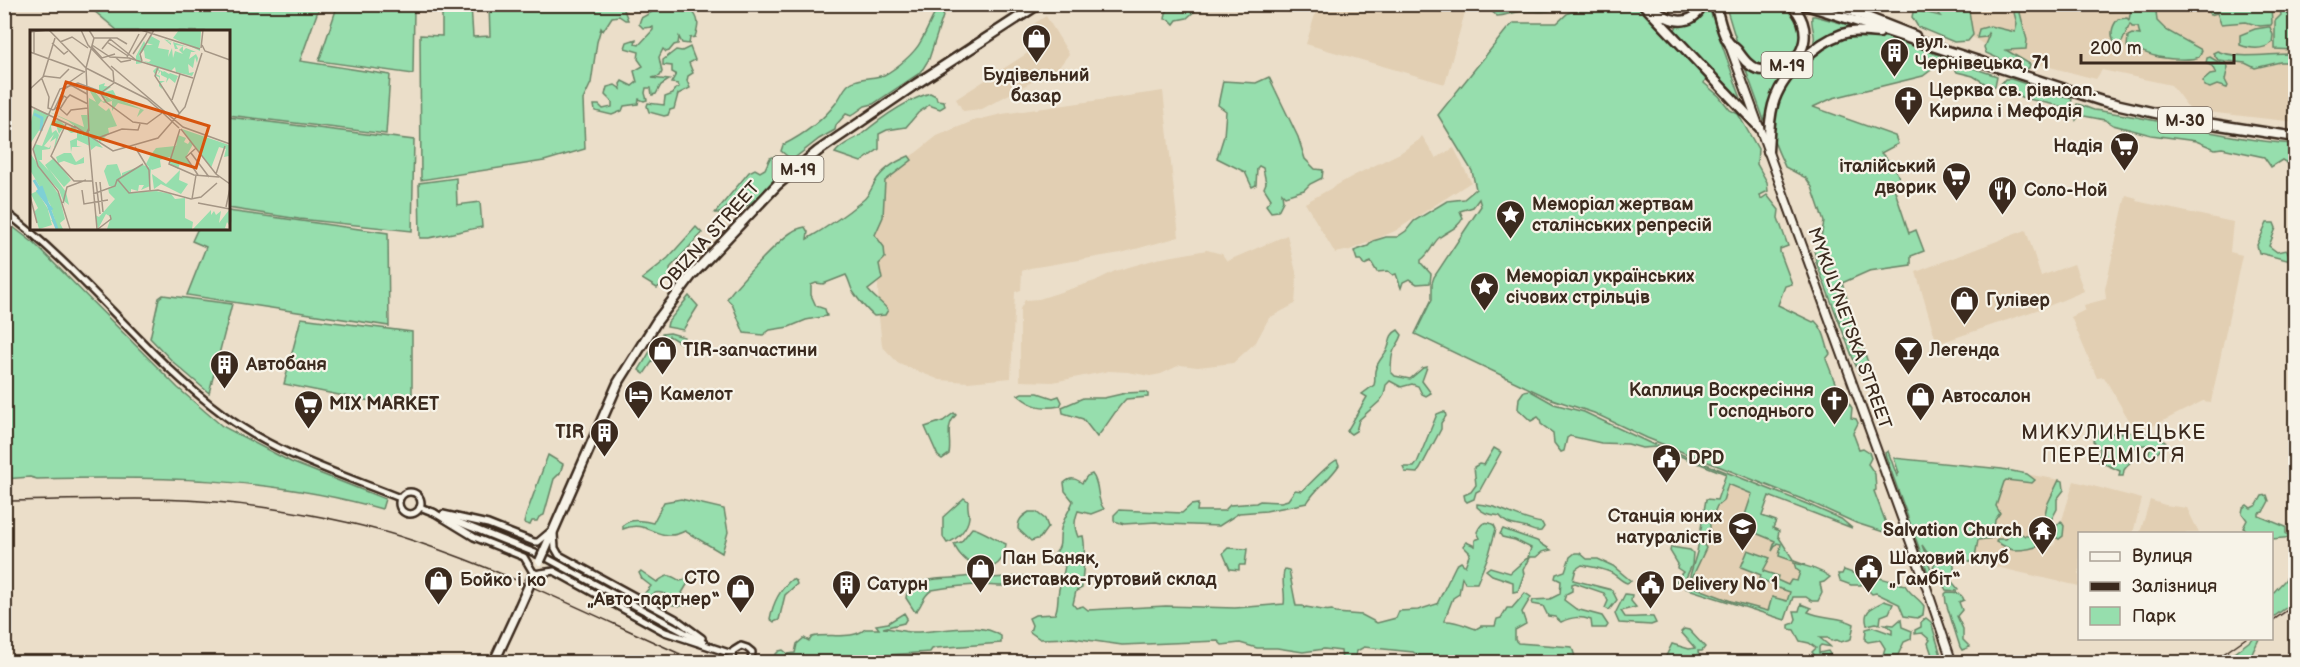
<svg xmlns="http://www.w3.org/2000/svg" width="2300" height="667" font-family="'Balsamiq Sans',sans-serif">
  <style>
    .built { fill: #e2cfb3 }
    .green { fill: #96dead; stroke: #688466; stroke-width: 1.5 }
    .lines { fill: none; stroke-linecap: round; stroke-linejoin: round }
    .minor-casing { stroke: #3b2a1e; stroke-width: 10 }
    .major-casing { stroke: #3b2a1e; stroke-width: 11 }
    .highway-casing { stroke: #3b2a1e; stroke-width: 13 }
    .minor { stroke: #f7f3e8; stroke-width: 5 }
    .major { stroke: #f7f3e8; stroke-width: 7 }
    .highway { stroke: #f7f3e8; stroke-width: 8 }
    .rail { stroke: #3b2a1e; stroke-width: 1.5 }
    .highway-bridge-casing { stroke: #3b2a1e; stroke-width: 13; stroke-linecap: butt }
    .highway-bridge { stroke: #f7f3e8; stroke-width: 8 }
    .labels { text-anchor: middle; stroke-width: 4.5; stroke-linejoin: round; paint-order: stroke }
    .shield { fill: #f7f3e8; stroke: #73665b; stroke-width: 1.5 }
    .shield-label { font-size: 16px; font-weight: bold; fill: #3b2a1e }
    .poi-label { font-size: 18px; font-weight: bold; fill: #3b2a1e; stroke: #f7f3e8; text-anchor: start }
    .street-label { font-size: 18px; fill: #3b2a1e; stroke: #f7f3e8 }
    .neighbourhood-label { font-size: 20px; letter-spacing: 1.5px; fill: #3b2a1e; stroke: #f7f3e8 }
    .inset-river { fill: none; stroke: #7ed0d5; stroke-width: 3 }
    .inset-road { fill: none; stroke: #a59685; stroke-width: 1.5 }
    .view { fill: #d7540e; fill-opacity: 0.15; stroke: #d7540e; stroke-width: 3 }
    .inset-edge { fill: none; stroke: #3b2a1e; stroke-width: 3 }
  </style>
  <rect width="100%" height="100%" fill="#ebdec9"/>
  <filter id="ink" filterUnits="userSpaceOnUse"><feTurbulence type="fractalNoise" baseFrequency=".0167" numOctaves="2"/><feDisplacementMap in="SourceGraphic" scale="12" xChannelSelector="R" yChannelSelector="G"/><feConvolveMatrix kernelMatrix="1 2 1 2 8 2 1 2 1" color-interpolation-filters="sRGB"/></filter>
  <g filter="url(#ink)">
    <g class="built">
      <path d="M 1318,5 L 1467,5 L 1445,84 L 1306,44 Z"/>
      <path d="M 1926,5 L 2295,5 L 2295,122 L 2190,110 L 2171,85 L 2102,70 L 2096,79 L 1996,53 Z"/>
      <path d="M 1046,16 L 1069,54 L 1059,67 L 982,109 L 963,111 L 956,99 L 1034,49 L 1038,39 L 1035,23 Z"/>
      <path d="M 1163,91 L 1179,237 L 1121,253 L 1030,268 L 1022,271 L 1021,290 L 1015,292 L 1011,378 L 968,382 L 940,380 L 899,364 L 882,346 L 879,317 L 876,221 L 880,199 L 879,177 L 917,152 L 937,136 L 973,121 L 1002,114 Z"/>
      <path d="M 1422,136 L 1436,158 L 1454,148 L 1471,182 L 1395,231 L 1350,250 L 1335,253 L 1305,203 L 1353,176 L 1400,153 L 1419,140 Z"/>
      <path d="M 2126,195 L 2137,198 L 2136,201 L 2233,222 L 2230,252 L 2242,255 L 2211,402 L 2203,401 L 2137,434 L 2104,377 L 2097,378 L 2071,317 L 2085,310 L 2084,305 L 2106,299 L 2105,289 Z"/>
      <path d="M 2026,230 L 2041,276 L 2074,264 L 2084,291 L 2051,305 L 1937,344 L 1916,272 Z"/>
      <path d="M 1287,235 L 1297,276 L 1295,304 L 1269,318 L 1256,342 L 1233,363 L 1198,367 L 1180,365 L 1161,374 L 1150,376 L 1128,372 L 1109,371 L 1053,382 L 1020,381 L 1020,309 L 1025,300 L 1039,299 L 1095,281 L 1115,271 L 1157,259 L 1207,250 L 1222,254 L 1227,261 Z"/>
      <path d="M 2001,470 L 2061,480 L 2041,544 L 2054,546 L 2074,481 L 2142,499 L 2133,533 L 2080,534 L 2079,586 L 1974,562 L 1979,534 Z"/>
      <path d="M 1723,483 L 1767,501 L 1762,516 L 1776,521 L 1773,528 L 1779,531 L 1778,536 L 1794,561 L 1805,565 L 1785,620 L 1685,588 L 1695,563 L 1706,499 L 1717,500 Z"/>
      <path d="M 2150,500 L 2165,505 L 2187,508 L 2199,533 L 2140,533 Z"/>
    </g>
    <g class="green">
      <path d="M 338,4 L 414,8 L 413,74 L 319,61 Z"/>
      <path d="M 677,4 L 700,5 L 699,7 L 690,9 C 700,18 699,25 695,37 L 690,38 L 689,44 L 682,43 L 679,37 L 678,44 L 674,45 L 669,51 L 666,52 L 663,49 L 659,57 L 662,72 L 660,76 L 652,78 L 669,80 L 661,85 L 656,94 L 652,95 L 651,88 L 646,88 L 645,93 L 647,100 L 644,101 L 639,99 L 638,104 L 624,106 L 622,111 L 612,115 L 595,111 L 594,105 L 599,105 L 603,109 L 612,107 L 612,102 L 605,95 L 607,87 L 615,85 L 621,89 L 620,84 L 622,81 L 632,86 L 637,82 L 634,71 L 643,66 L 638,59 L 639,52 L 625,48 L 627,42 L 636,39 L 635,44 L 639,45 L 653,30 L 653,27 L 643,28 L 639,24 L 641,18 L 652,12 L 653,5 Z"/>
      <path d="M 1779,4 C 1791,8 1798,14 1800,26 C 1808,63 1758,82 1742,53 C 1734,39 1731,20 1725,5 Z"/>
      <path d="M 87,5 L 320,5 L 300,61 L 390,75 L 386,134 L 228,115 L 228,32 L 118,31 Z"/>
      <path d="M 456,5 L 471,5 L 473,37 L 490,36 L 489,5 L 631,5 L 624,10 L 628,20 L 625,20 L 619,16 L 612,17 L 603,31 L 601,28 L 597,42 L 591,83 L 583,100 L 585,149 L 544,161 L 421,180 L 420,35 L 442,36 L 442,12 L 455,12 Z"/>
      <path d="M 940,5 L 956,5 L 944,13 L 929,59 L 921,72 L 873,104 L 865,106 L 851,116 L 846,114 L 836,125 L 835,130 L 819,139 L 792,160 L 781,151 L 783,145 C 803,135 822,121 836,103 C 841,97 843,89 849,84 C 859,77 872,79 884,75 C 896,69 915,53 921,41 C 928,29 932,16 940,5 Z"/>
      <path d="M 1171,5 L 1196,5 L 1198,8 L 1187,18 L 1177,20 L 1174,24 L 1170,20 L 1165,19 L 1166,13 Z"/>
      <path d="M 1492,5 L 1492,4 L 1561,5 C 1548,17 1533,8 1517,12 C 1510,13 1505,16 1497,16 L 1489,9 Z"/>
      <path d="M 1596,5 L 1636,5 L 1700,71 L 1706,78 L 1704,83 L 1719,96 L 1730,110 L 1738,114 L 1758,149 L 1757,164 L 1767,182 L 1768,191 L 1760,195 L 1761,199 L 1767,195 L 1779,210 L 1778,218 L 1788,246 L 1780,249 L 1780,252 L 1792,284 L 1785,286 L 1778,305 L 1813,322 L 1815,321 C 1825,330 1825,342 1830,354 L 1826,359 L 1839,393 L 1846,391 L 1846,399 L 1852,408 L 1851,418 L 1856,419 L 1858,423 L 1853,433 L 1859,449 L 1863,448 L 1869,452 L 1871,458 L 1868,464 L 1875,474 L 1876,490 L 1874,491 L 1890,534 L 1856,523 L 1812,503 L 1647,438 L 1594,413 L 1549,398 L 1415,334 L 1432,299 L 1432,283 L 1434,277 L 1481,206 L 1479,199 L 1473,207 L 1460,211 L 1463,218 C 1457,229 1449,230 1440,237 C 1432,243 1432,252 1421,260 L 1421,263 L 1431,274 L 1430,283 L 1417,284 L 1409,279 L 1403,282 L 1401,288 L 1396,274 L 1393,275 L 1388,271 L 1377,272 L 1371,262 L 1364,265 L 1361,260 L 1357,260 L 1354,251 L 1368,246 L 1373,241 L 1386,237 L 1397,237 L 1406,231 L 1414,221 L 1447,201 L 1464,199 L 1476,189 L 1472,171 L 1438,115 L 1507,29 L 1514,23 L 1557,23 L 1568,13 Z"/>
      <path d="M 1926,5 L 1968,5 L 1973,35 L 1968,41 L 1954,42 L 1918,27 L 1912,17 L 1913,12 L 1920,11 L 1940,16 L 1933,8 Z"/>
      <path d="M 2012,5 L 2018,5 L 2027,40 L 2026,49 L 2006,50 L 2030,64 L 2029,68 L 2024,70 L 1986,53 L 1984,47 L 1989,35 L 1988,33 L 1986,37 L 1977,38 L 1979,29 L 1990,26 L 2015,32 L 2017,24 Z"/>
      <path d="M 2132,5 L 2165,5 L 2156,11 L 2157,21 L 2166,30 L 2202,50 L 2199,57 C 2190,61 2165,59 2155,56 C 2145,54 2137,48 2127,47 L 2128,36 L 2132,34 L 2140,35 L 2138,27 L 2132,27 L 2130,24 L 2122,42 L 2115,44 C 2110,35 2111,27 2118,19 L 2127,18 L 2129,20 Z"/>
      <path d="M 2174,5 L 2271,5 L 2272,23 L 2271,25 L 2260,26 L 2246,22 L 2221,24 L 2217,13 L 2210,15 C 2203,0 2186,10 2174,5 Z"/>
      <path d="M 2281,5 L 2295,5 L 2295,50 L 2275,49 L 2275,21 L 2281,15 L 2280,10 L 2287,10 Z"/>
      <path d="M 1706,7 L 1709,8 L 1744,107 L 1673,31 L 1678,26 L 1696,20 Z"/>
      <path d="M 1812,16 L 1815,16 L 1856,27 L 1812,47 C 1818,36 1810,27 1812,16 Z"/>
      <path d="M 2268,27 L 2270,27 L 2273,35 L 2272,43 C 2263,50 2251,49 2240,45 L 2240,35 L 2255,29 Z"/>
      <path d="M 1851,37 L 1888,37 L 1959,62 L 1949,67 L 1938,65 L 1923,76 L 1833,98 L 1813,107 L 1895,136 L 1898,144 L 1881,153 L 1894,166 L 1900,180 L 1892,182 L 1909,233 L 1916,230 L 1924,251 L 1911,256 L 1911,265 L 1869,271 L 1842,283 L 1871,372 L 1859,374 L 1816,262 L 1814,249 L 1820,242 L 1824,222 L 1812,187 L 1806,178 L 1785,167 C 1781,157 1775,147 1773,136 C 1771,131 1773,124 1774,118 C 1779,79 1814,46 1851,37 Z"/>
      <path d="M 690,47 L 695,60 L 689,63 L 693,73 L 688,76 L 687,81 L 690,88 L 678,94 L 674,109 L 670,110 L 668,115 L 664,116 L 649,112 L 647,106 L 648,103 L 664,105 L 665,97 L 673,94 L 674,90 L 679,87 L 678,84 L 671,83 L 676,74 L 672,72 L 672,66 L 663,65 L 663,60 L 676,50 L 682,51 Z"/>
      <path d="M 2217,51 C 2238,60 2272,53 2295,54 L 2295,62 L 2280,62 L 2255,68 L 2245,63 L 2218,60 L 2213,53 Z"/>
      <path d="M 2210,57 L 2218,62 L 2224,61 L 2228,67 L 2225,80 L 2228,86 L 2227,88 L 2217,85 L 2210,88 L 2204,86 L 2203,81 L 2210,75 L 2216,74 L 2212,66 L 2206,63 L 2207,58 Z"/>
      <path d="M 1961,64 L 1997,76 L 1995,86 L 1991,87 L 1973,76 L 1957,72 L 1954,67 Z"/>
      <path d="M 1744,65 L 1759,74 L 1778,77 L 1780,82 L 1768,121 L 1765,123 Z"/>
      <path d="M 1269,77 L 1298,137 L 1305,159 L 1315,169 L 1323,170 L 1322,178 L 1310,184 L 1304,190 L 1285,196 L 1282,193 L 1283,201 L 1278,211 L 1271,212 L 1266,205 L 1271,199 L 1264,188 L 1266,183 L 1263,168 L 1259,166 L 1257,168 L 1256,185 L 1252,187 L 1245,172 L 1217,158 L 1224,136 L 1226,111 L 1218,105 L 1223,81 L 1256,83 Z"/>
      <path d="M 2005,79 L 2011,79 L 2072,99 L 2070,108 L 2064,107 L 2024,98 L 2000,85 Z"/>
      <path d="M 930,93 L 936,96 L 937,100 L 944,101 L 945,106 L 940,109 L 929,105 L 918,113 L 906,127 L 887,130 L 879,134 L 879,149 L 861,162 L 835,153 C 842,143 853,141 862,134 C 880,119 907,100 930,93 Z"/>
      <path d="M 2077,104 C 2083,105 2089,109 2094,110 C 2162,119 2228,140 2295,144 L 2295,155 L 2290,152 L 2287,163 L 2282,160 L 2271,167 L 2264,157 L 2222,148 L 2215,149 L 2196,141 L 2151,135 L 2113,125 L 2105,120 L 2079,115 L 2076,120 L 2074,112 Z"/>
      <path d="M 228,117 L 414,140 L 412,231 L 299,219 L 228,208 Z"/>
      <path d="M 775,156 L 780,159 L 784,158 L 787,166 C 774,180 759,200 741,209 L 737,204 L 743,200 L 741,196 L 720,213 L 715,213 L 749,172 L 755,169 L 760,172 L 765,169 L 770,158 Z"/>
      <path d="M 909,156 L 912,160 L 885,181 L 883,217 L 875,235 L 884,247 L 885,258 L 879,264 L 882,279 L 868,290 C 874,298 882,302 888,310 L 885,315 L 874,316 C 866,309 860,302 854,293 C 850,288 850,281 846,275 L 823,284 L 816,283 L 811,285 L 811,295 L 816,306 L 825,309 L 827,316 L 806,320 L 789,327 L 770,330 L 763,335 L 744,333 L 732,304 L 727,299 C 732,289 781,238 792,232 C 796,229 800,228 805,227 L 808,232 L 807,239 C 826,228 845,215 862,201 C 869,196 871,189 875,182 C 882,170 897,161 909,156 Z"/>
      <path d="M 456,178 L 457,205 L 480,202 L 482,227 L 429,238 L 420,238 L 419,183 Z"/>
      <path d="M 228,211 L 388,233 L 389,326 L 187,295 L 206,247 L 192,241 L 198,228 L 228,228 Z"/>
      <path d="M 4,220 L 35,244 L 178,388 L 222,426 L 291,462 L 385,499 L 382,509 C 269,477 153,476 37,479 L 30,477 L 5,479 Z"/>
      <path d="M 2267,223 L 2274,223 L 2276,228 L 2269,246 L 2277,252 L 2286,250 L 2289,254 L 2295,253 L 2295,262 L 2259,253 L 2257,245 Z"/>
      <path d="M 696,227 L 702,233 L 670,268 L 671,276 L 657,288 L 642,279 L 668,258 Z"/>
      <path d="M 163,295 L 232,304 L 209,393 L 173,362 L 150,338 L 159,298 Z"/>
      <path d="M 689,296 L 698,306 L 683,330 L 667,327 L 668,322 Z"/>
      <path d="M 301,318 L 412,332 L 412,405 L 364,400 L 284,384 Z"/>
      <path d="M 1398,330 L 1402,335 C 1400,342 1397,344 1394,350 C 1391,356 1391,365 1391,372 L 1395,376 L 1410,379 L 1423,368 L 1427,367 L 1422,381 L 1431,393 L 1426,396 L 1422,394 L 1418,386 L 1412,384 L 1401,387 L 1390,381 L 1386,385 L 1384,395 L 1380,401 L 1359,420 L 1356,431 L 1351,434 L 1347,431 L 1367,397 L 1362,394 L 1374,385 C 1376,380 1374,376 1375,371 C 1377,362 1383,357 1387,350 C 1391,342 1388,335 1398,330 Z"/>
      <path d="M 670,333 L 684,337 L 684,341 L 682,344 L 669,336 L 663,345 L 665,346 L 660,356 L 656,356 L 644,374 L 639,370 L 658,338 L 662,334 Z"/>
      <path d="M 1529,390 L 1554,404 L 1584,412 L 1654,445 L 1655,444 L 1807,504 L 1841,519 L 1852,528 L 1769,496 L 1762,516 L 1776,521 L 1773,528 L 1779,531 L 1778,536 L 1794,561 L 1805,565 L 1779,556 L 1781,544 L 1777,543 L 1772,551 L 1775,541 L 1741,527 L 1752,494 L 1728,484 L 1723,501 L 1717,506 L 1710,522 L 1710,531 L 1704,545 L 1706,548 L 1691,580 L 1689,579 L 1697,552 L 1706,499 L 1717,500 L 1726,474 L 1657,447 L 1642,448 L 1628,444 L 1601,443 L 1570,436 L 1567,438 L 1564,451 L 1561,452 L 1554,443 L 1553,433 L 1541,424 L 1540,419 L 1538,417 L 1531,421 L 1518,409 L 1519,398 L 1524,391 Z"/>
      <path d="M 1145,392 L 1148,394 L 1148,397 L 1126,399 C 1114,411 1108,425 1097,437 L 1083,419 L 1063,413 L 1062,407 L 1083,398 L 1104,398 L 1126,393 Z"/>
      <path d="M 1022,393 L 1038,393 L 1053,398 L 1059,396 L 1062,402 L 1060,406 C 1042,409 1032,407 1018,395 Z"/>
      <path d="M 1442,412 L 1445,412 L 1446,416 L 1441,423 L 1441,429 L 1420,469 L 1417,473 L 1405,472 L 1403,467 L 1414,467 L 1417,463 L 1437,414 Z"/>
      <path d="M 954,413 L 956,415 C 944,427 952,440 949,454 L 942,459 L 938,456 L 925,427 L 943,421 Z"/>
      <path d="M 2100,430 C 2116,438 2135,427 2152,436 L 2156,434 L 2166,443 L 2153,458 L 2148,455 L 2151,446 C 2140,443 2127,448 2131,461 L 2124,470 L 2123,476 L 2119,476 L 2120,471 L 2098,461 L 2100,449 L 2093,441 L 2095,435 Z"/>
      <path d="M 1494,448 L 1501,452 C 1494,465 1487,477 1480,490 L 1476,492 L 1474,499 L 1467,502 L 1465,500 L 1464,495 L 1471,492 L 1476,485 L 1474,467 L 1479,464 L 1484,465 Z"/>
      <path d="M 1888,451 L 1897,476 L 1899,473 L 1894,458 L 2002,469 L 2027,474 L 2035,480 L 2032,483 L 2006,480 L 2004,482 L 1996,506 L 2000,513 L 1995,520 L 1993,538 L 1978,540 L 1974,562 L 1929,553 L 1928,554 L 1922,545 L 1936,583 L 1930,578 L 1886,457 L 1885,453 Z"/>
      <path d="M 548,455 L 563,464 L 560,473 L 554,479 L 544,515 L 539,517 L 537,521 L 532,521 L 530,525 L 524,523 L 526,515 Z"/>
      <path d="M 1337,460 L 1339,465 C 1330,479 1315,489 1307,503 L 1266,511 L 1239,513 L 1219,526 L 1166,524 L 1156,522 L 1124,524 L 1114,521 L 1114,515 L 1119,510 L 1182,513 L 1191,505 L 1198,504 L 1197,511 L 1224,511 L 1230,505 L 1256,503 L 1260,501 L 1281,502 L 1288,500 L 1295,490 L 1302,491 C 1309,485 1331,461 1337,460 Z"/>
      <path d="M 1092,474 C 1101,485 1095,498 1104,509 L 1091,514 L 1078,511 C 1074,521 1074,527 1078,537 L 1083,536 C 1087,553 1082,570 1082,588 L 1076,591 L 1073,604 L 1076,608 L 1083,606 L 1088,610 L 1166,606 L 1235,608 L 1284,604 C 1286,592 1280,579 1285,569 L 1289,570 L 1296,606 L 1303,606 L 1304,608 L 1306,607 C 1316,608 1323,612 1332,610 L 1336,613 L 1362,615 L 1377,623 L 1396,618 L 1399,611 L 1418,610 L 1437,604 L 1456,565 L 1461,562 L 1465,566 L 1470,553 L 1463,546 L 1466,542 L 1475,546 L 1475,540 L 1480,538 L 1477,532 C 1481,523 1485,520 1494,525 L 1496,529 L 1489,554 L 1477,583 L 1465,583 L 1462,577 L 1459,594 L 1453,598 L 1444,621 C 1457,620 1465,626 1476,629 L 1481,626 L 1495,626 L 1497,619 L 1501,618 L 1507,608 L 1512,608 L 1525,593 L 1531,597 L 1522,612 L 1526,624 L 1515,630 L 1515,640 L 1518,643 L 1572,647 L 1575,657 L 1582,659 L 1579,662 L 1472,662 L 1443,656 L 1434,656 L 1433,660 L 1423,659 L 1413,652 L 1364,647 L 1357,651 L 1354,662 L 1342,662 L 1341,651 L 1324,649 L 1303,652 L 1277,648 L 1257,648 L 1240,643 L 1222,645 L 1218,641 L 1122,645 L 1073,638 L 1040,639 L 1030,632 L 1032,625 L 1029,618 L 1035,615 L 1055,614 C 1059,605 1057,599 1059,589 C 1061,581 1064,574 1065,565 L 1057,564 L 1052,557 C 1064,544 1058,543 1061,529 C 1063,519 1070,510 1073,501 L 1065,491 L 1064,483 C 1071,477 1075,478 1082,483 L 1087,476 Z"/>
      <path d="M 2059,480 L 2063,481 L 2064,490 L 2057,499 L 2057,509 L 2049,524 L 2054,529 L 2061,521 L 2064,526 L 2063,536 L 2059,539 L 2055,537 L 2053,533 C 2046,547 2029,550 2014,550 C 2010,550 2001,544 1996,542 L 1997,539 L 2006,539 L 2012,532 L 2016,530 L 2025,536 L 2037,535 L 2041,532 L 2047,505 Z"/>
      <path d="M 2267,495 L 2269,501 L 2263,512 L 2259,513 L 2259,516 L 2286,527 L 2286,534 L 2293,534 L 2295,537 L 2272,539 L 2272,534 L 2251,533 L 2243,528 L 2247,520 L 2242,513 L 2243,508 L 2247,505 L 2251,508 L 2257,505 L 2262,496 Z"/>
      <path d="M 964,498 L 968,501 C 967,507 969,511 969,517 C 968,528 957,540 947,543 L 943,537 L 943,517 Z"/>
      <path d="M 681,499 L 724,509 L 728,532 L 722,553 L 685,531 C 658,545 648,518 623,529 L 623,525 C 632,518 643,521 653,523 L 664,502 Z"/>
      <path d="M 1477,504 C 1500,505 1519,520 1542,523 L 1544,527 L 1541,531 C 1534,532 1533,530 1527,528 C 1515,524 1508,527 1500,516 C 1490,514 1485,515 1477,507 Z"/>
      <path d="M 1029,512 L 1036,512 L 1045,519 L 1048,527 L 1040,538 L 1031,541 L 1018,529 C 1018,520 1021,517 1029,512 Z"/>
      <path d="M 972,528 C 979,528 996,540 1006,544 C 1003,581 964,570 954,544 L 961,542 Z"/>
      <path d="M 1503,529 L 1537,541 L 1551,550 L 1542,552 L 1536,557 L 1528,557 L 1531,548 L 1515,540 L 1502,537 L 1500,534 Z"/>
      <path d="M 1671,547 L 1690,550 L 1693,553 L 1692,565 L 1683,584 L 1676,582 L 1678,577 L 1683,572 L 1677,568 L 1678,564 L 1670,551 Z"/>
      <path d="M 1228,548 L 1247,549 L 1245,565 L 1239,565 L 1239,570 L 1230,569 L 1223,553 Z"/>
      <path d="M 1748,550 L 1770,558 L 1763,571 L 1778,576 L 1777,580 L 1788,585 L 1791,580 L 1797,581 L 1800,572 L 1796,569 L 1794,563 C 1806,566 1819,569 1830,577 L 1824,582 L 1820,583 L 1822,593 L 1818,601 L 1812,601 L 1806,597 L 1793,597 L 1785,620 L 1685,588 L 1686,584 L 1731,601 L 1768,611 L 1772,597 L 1787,601 L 1790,592 L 1775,587 L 1775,585 L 1760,579 L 1761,575 L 1741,567 Z"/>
      <path d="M 1575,553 L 1580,553 L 1587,559 L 1598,559 L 1613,566 L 1631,581 L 1627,583 C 1620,581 1617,575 1610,572 C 1601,568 1592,567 1582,565 L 1576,569 L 1573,580 L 1612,590 L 1617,600 L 1609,610 L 1605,608 L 1608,601 L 1604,593 L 1575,583 L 1572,584 L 1572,591 L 1566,594 L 1564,600 L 1576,609 L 1602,616 L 1608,625 L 1606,628 L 1592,628 L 1591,620 C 1579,616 1572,617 1561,622 L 1555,617 L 1548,616 L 1543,606 L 1532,604 L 1533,600 L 1550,599 L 1560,594 L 1561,581 L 1555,578 L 1556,574 L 1565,571 L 1570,557 Z"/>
      <path d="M 1529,558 L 1523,570 L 1524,574 L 1518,591 L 1513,592 L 1513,582 L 1492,575 L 1486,570 L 1490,567 L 1510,573 L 1526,559 Z"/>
      <path d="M 1943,558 L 1949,563 L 1954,561 L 1954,569 L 1957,573 L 1949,578 L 1958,589 L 1956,591 L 1946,590 L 1933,567 L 1936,561 Z"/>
      <path d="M 2295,569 L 2295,601 L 2272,618 L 2272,594 Z"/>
      <path d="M 1844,570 L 1858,575 L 1862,573 L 1905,585 C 1910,595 1918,597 1924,606 L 1923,615 L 1917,618 L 1904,616 L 1899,604 L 1876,593 L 1872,594 L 1863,585 L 1863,581 L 1861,585 L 1851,585 L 1840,581 L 1838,574 L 1842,574 Z"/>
      <path d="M 641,571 L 657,582 C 667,574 669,574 680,581 L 684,580 L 689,573 L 691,578 L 682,593 L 688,600 L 697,601 L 695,604 L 680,606 L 668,604 L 665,594 C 656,590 653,594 645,599 L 643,595 L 651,586 L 642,579 L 639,573 Z"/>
      <path d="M 975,575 L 990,578 L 1027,576 L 1029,579 L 1028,582 C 1014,588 1000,586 985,585 C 968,585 949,587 932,590 C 921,597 923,606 915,612 L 906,598 L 907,592 C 929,572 948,582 975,575 Z"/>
      <path d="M 792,579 L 796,581 L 797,584 L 785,595 L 779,620 L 774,622 L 770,619 C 773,603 779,590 792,579 Z"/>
      <path d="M 1947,592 C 1954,592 1961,592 1964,600 L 1959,602 L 1962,610 L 1957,616 L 1963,629 L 1963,640 L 1970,647 L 1962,650 L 1960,647 L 1946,603 L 1945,594 Z"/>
      <path d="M 1625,594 L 1632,595 L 1631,601 L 1636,607 L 1621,611 L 1625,617 C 1634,618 1644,616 1653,617 L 1656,623 L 1651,625 L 1619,623 L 1615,614 Z"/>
      <path d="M 1884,601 L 1893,604 L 1889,613 L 1881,616 L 1880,624 L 1876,623 L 1867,625 C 1862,609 1875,607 1884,601 Z"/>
      <path d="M 1801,604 L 1811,608 L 1808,612 C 1823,619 1841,616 1854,624 L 1851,639 L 1841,642 L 1837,640 L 1831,641 L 1828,638 L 1820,638 L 1831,647 L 1821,645 L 1819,647 L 1819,653 L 1828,651 L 1832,657 L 1828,658 L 1815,656 L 1812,652 L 1816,648 L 1809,643 L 1800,641 L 1794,630 L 1789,629 L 1789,625 L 1794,623 L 1796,619 L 1794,611 L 1799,611 Z"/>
      <path d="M 904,613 L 907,618 L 904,623 L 883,628 C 893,628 902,632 911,632 C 937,633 980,620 1001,636 L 1001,643 L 936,648 L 932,649 L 930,652 L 875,656 L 875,662 L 861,662 L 860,657 L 851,658 L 851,662 L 773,662 L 772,658 L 779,651 L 783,650 L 788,654 L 795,653 L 797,644 L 804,638 L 809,641 L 812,637 C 827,633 854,640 865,629 L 879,629 L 876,625 L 888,623 Z"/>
      <path d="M 1926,618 L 1931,622 L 1943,662 L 1930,662 L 1934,661 L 1928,643 L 1930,640 L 1922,633 L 1915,634 L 1915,630 L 1921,627 L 1921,622 Z"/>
      <path d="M 1901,619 L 1902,627 L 1912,631 L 1911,639 L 1904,642 L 1898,655 L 1883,655 L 1885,648 L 1880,640 L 1868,642 L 1865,640 L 1866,629 L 1873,627 L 1892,634 L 1892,629 L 1885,624 L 1894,625 Z"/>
      <path d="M 1684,629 L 1689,630 L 1705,647 L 1702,651 L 1698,651 L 1699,656 L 1696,659 L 1667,659 L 1666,656 L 1672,644 L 1689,649 L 1695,648 L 1681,632 Z"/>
      <path d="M 2254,638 L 2259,639 L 2248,662 L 2222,662 Z"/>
    </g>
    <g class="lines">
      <defs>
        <g id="minor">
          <path d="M 4,211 C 85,271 143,355 224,415 C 276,454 340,474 400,498"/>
          <circle cx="410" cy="503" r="11"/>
          <path d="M 420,507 L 435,513"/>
          <path d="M 433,512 L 474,537 L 524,557 L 534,574 L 554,571 L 665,632 L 732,654"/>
          <path d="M 443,514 L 488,524 L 534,542 L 538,542 L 551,531"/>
          <path d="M 443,516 L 545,557 L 704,643"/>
          <path d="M 554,534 L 555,548 L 559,555 L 676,619 L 702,638"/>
          <path d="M 734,662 L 732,657 L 733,651 L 741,646 L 747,648 L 752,652 L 751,662"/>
        </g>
        <path id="major" d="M 1729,44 L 1922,574 L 1952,662"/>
        <g id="highway">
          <path d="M 1643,4 L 1759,127"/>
          <path d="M 1651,4 C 1665,22 1692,30 1703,4"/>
          <path d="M 1715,4 C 1719,16 1721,30 1727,40 C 1729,44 1734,47 1737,50 C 1743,58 1748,66 1757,69 C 1763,71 1770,70 1776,69 C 1808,62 1814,25 1790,4"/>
          <path d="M 1803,4 L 2102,101 L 2187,120 L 2296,137"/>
          <path d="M 1834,4 L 1915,36"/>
          <path d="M 1768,151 C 1769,135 1769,120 1773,105 C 1780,77 1815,43 1842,34 C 1854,30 1866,32 1879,33"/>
          <path d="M 544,552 L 618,383 L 657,321 L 691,276 L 777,185 L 818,151 L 916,84 L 1039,4"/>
          <path d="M 494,662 L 519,608"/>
        </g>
      </defs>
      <use href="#minor" class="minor-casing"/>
      <use href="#major" class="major-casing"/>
      <use href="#highway" class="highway-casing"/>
      <use href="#minor" class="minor"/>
      <use href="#major" class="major"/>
      <use href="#highway" class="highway"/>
      <g class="rail">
        <path d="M 4,501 C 92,500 181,494 268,508 C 317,515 367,525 414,541 C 511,573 605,621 698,662"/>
        <path d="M 2272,621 L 2296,604"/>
        <path d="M 2212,662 L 2246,638"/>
      </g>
      <defs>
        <g id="highway-bridge">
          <path d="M 540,561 L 544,552"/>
          <path d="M 519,608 L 534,574"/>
        </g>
      </defs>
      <use href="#highway-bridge" class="highway-bridge-casing"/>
      <use href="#highway-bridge" class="highway-bridge"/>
    </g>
  </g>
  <defs>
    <symbol id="shop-pin" viewBox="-11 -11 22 30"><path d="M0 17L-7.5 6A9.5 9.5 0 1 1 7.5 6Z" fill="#3b2a1e" stroke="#f7f3e8"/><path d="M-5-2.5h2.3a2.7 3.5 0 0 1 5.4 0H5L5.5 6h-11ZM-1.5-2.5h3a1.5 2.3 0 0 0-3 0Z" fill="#fff"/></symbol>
    <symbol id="building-pin" viewBox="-11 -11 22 30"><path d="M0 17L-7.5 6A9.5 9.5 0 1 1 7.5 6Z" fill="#3b2a1e" stroke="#f7f3e8"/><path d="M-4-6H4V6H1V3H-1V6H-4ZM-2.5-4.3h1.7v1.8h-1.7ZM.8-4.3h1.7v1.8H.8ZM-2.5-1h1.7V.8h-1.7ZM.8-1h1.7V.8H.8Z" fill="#fff"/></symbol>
    <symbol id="church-pin" viewBox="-11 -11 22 30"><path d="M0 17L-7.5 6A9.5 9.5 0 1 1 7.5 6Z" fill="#3b2a1e" stroke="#f7f3e8"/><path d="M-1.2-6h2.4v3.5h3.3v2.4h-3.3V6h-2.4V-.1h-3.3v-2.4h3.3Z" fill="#fff"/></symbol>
    <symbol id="supermarket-pin" viewBox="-11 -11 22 30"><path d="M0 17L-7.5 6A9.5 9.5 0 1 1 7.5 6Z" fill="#3b2a1e" stroke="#f7f3e8"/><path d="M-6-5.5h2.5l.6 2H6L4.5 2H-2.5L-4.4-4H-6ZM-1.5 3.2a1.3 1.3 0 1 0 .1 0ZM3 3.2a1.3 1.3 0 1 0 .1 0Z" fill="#fff"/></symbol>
    <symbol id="restaurant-pin" viewBox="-11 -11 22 30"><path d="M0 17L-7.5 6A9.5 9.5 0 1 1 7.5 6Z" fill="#3b2a1e" stroke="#f7f3e8"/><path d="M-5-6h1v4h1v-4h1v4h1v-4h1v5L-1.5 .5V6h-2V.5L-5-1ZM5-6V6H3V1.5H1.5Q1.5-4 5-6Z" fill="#fff"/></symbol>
    <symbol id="sight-pin" viewBox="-11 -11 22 30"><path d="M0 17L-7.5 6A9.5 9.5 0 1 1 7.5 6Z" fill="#3b2a1e" stroke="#f7f3e8"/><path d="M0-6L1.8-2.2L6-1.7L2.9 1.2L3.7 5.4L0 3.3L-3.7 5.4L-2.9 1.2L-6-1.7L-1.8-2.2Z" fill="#fff"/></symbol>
    <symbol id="bar-pin" viewBox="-11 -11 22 30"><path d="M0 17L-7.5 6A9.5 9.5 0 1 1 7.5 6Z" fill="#3b2a1e" stroke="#f7f3e8"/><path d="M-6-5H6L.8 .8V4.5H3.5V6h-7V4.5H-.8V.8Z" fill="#fff"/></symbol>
    <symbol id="hotel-pin" viewBox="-11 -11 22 30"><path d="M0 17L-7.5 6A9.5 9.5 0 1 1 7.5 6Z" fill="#3b2a1e" stroke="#f7f3e8"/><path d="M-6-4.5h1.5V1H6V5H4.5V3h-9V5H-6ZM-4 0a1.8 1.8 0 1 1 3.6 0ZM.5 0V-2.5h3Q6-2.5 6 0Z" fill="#fff"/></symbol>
    <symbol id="civic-pin" viewBox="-11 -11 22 30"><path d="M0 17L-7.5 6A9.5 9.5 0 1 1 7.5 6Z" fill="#3b2a1e" stroke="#f7f3e8"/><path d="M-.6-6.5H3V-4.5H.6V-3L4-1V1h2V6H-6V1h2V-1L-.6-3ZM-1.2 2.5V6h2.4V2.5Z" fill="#fff"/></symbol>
    <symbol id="school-pin" viewBox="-11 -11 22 30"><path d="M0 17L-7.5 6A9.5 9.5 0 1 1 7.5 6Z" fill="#3b2a1e" stroke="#f7f3e8"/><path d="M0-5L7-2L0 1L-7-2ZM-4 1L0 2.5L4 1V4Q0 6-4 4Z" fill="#fff"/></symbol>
    <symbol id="temple-pin" viewBox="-11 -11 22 30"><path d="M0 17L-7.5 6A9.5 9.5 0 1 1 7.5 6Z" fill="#3b2a1e" stroke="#f7f3e8"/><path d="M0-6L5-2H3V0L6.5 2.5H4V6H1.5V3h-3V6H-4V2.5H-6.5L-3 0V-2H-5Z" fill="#fff"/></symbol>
  </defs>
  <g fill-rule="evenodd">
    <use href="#shop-pin" x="1020" y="22" width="33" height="45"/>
    <use href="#building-pin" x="1878" y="36" width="33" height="45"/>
    <use href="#church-pin" x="1892" y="84" width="33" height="45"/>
    <use href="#supermarket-pin" x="2108" y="130" width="33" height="45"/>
    <use href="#supermarket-pin" x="1940" y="160" width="33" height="45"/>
    <use href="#restaurant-pin" x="1986" y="174" width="33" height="45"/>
    <use href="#sight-pin" x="1494" y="198" width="33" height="45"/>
    <use href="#sight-pin" x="1468" y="270" width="33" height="45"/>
    <use href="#shop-pin" x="1948" y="284" width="33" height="45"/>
    <use href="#shop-pin" x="646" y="334" width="33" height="45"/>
    <use href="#bar-pin" x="1892" y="334" width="33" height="45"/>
    <use href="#building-pin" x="208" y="348" width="33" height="45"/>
    <use href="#hotel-pin" x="622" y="378" width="33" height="45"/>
    <use href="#shop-pin" x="1904" y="380" width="33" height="45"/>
    <use href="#church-pin" x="1818" y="384" width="33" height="45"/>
    <use href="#supermarket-pin" x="292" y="388" width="33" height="45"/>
    <use href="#building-pin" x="588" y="416" width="33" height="45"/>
    <use href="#civic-pin" x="1650" y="442" width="33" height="45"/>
    <use href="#school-pin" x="1726" y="510" width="33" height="45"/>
    <use href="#temple-pin" x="2026" y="514" width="33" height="45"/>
    <use href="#shop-pin" x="964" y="552" width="33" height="45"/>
    <use href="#civic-pin" x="1852" y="552" width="33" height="45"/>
    <use href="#shop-pin" x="422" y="564" width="33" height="45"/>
    <use href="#building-pin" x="830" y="568" width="33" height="45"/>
    <use href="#civic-pin" x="1634" y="568" width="33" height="45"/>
    <use href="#shop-pin" x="724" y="572" width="33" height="45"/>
  </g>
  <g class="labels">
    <g class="shield">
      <rect x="1761.5" y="52" width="51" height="26" rx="4.5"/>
      <rect x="2158" y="107" width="54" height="26" rx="4.5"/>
      <rect x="772.5" y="156" width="51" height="26" rx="4.5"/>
    </g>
    <g class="shield-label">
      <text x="1787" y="71">М-19</text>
      <text x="2185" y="126">М-30</text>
      <text x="798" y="175">М-19</text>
    </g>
    <g class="poi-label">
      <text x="1915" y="48">вул.<tspan x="1915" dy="21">Чернівецька, 71</tspan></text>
      <text x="1036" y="81" text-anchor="middle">Будівельний<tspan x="1036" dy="21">базар</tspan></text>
      <text x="1929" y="96">Церква св. рівноап.<tspan x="1929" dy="21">Кирила і Мефодія</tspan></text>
      <text x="2103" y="152" text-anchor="end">Надія</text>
      <text x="1936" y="172" text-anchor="end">італійський<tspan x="1936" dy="21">дворик</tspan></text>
      <text x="2024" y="196">Соло-Ной</text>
      <text x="1532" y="210">Меморіал жертвам<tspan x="1532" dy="21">сталінських репресій</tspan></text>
      <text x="1506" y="282">Меморіал українських<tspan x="1506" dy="21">січових стрільців</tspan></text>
      <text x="1986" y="306">Гулівер</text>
      <text x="683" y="356">TIR-запчастини</text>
      <text x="1929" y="356">Легенда</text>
      <text x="246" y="370">Автобаня</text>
      <text x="1814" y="396" text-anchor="end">Каплиця Воскресіння<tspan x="1814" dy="21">Господнього</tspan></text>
      <text x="660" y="400">Камелот</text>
      <text x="1942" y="402">Автосалон</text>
      <text x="329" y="410">MIX MARKET</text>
      <text x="584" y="438" text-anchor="end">TIR</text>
      <text x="1688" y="464">DPD</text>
      <text x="1722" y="522" text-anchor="end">Станція юних<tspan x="1722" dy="21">натуралістів</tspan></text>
      <text x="2022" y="536" text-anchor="end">Salvation Church</text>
      <text x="1002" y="564">Пан Баняк,<tspan x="1002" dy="21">виставка-гуртовий склад</tspan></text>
      <text x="1889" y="564">Шаховий клуб<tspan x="1889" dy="21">„Гамбіт“</tspan></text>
      <text x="720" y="584" text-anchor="end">СТО<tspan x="720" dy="21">„Авто-партнер“</tspan></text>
      <text x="460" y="586">Бойко і ко</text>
      <text x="867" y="590">Сатурн</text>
      <text x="1672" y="590">Delivery No 1</text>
    </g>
    <g class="street-label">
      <text transform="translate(709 236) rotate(-48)" y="6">OBIZNA STREET</text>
      <text transform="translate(1850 328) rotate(70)" y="6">MYKULYNETSKA STREET</text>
    </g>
    <g class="neighbourhood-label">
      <text x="2114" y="439">МИКУЛИНЕЦЬКЕ<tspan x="2114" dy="23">ПЕРЕДМІСТЯ</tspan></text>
    </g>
  </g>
  <g transform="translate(30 30)">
    <rect width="200" height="200" fill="#ebdec9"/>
    <path d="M 149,0 L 171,0 L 170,21 L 143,8 ZM 121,6 L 130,11 L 128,18 L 139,20 L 138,27 L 142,18 L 143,28 L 145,21 L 153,24 L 149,20 L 153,16 L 146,15 L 148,19 L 145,19 L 143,12 L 137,11 L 141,13 L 141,15 L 134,9 L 158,17 L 153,16 L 153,21 L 156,18 L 166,22 L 161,22 L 159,29 L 166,24 L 168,28 L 167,33 L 165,27 L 163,38 L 158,34 L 159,43 L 164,42 L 162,46 L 146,42 L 145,37 L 141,41 L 126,36 L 129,37 L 129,40 L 132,41 L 133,42 L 134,41 L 139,44 L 140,43 L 148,46 L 145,53 L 139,48 L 136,53 L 137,48 L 131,45 L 131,41 L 128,44 L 129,41 L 127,40 L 126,44 L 130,46 L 129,51 L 135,51 L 131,53 L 132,59 L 129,56 L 129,47 L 126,46 L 123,41 L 127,37 L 113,31 L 119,32 L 121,30 L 115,28 L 114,20 L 109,25 L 113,33 L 106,34 L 106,26 L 114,11 L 116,15 L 123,15 L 117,13 ZM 75,53 L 74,56 L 81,57 L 73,63 L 66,63 L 73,72 L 76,68 L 74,68 L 72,65 L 73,64 L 83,71 L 75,62 L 83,60 L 87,68 L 94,71 L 96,68 L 95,72 L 114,80 L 107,87 L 110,79 L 88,73 L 82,81 L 82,71 L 74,73 L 71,71 L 68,75 L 76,81 L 79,78 L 87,96 L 78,98 L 79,103 L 69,113 L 69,107 L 65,109 L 73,118 L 66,116 L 61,120 L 59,108 L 60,116 L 47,110 L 47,116 L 52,117 L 42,117 L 41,122 L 40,111 L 47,108 L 47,102 L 41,103 L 36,99 L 40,100 L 42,95 L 53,106 L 52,102 L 38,91 L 15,80 L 54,97 L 51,85 L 57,85 L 57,79 L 59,98 L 59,68 L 66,72 L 58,58 L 69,62 L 69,55 ZM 4,79 L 20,84 L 0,114 L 0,96 ZM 29,90 L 35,95 L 29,104 L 26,95 L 21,96 L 22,103 L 26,100 L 29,105 L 23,123 L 26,108 L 20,112 L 24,104 L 14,116 L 19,118 L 21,115 L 20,119 L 12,120 L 12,130 L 9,130 L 19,141 L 15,135 L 24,128 L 28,133 L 26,127 L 34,123 L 41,123 L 46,132 L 54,127 L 54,133 L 45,135 L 34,131 L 28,133 L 41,150 L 34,157 L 19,139 L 36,162 L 39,175 L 34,171 L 35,176 L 29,160 L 9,138 L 3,120 L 5,114 L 12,116 L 22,91 ZM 152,99 L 199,115 L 199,126 L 194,127 L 196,119 L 189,117 L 181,138 ZM 148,105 L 156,108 L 154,112 L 158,114 L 161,109 L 163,114 L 156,127 L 163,138 L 150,133 L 148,139 L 140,134 L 140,127 L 130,130 L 131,137 L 122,140 L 116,134 L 120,126 L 126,118 L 146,116 ZM 0,123 L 29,165 L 35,189 L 30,193 L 33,199 L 27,199 L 21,190 L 25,190 L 21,178 L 18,180 L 22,195 L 9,199 L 4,182 L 8,178 L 1,164 L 7,161 L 18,179 L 21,176 L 0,140 ZM 87,134 L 92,147 L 92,143 L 113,135 L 121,138 L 120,156 L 111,160 L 114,155 L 109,155 L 108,161 L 101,159 L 101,163 L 126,161 L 141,164 L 145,169 L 155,168 L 155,188 L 163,192 L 162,199 L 77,199 L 81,187 L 76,184 L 68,199 L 65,185 L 69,187 L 85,169 L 79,163 L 78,158 L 83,157 L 79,156 L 74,141 L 77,135 ZM 150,140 L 149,150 L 158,154 L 151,164 L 131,154 L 124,159 L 122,144 L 136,154 ZM 181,180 L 181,185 L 184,181 L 186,185 L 191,181 L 189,193 L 199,180 L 199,195 L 197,192 L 195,198 L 198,199 L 163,199 Z" fill="#96dead"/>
    <path class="inset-river" d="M 4,84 L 12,88 L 11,101M 4,150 L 17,172M 11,156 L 27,199M 7,160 L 22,180"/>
    <path class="inset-road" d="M 19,0 L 56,38M 111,0 L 170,19M 0,2 L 18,0M 4,2 L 4,23M 64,8 L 87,8 L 97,14M 30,12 L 42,7 L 58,18M 77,12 L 98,26M 22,13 L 34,24 L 38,21M 62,15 L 80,27 L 99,28 L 163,48M 172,15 L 175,21 L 200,30M 62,17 L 72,28 L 85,24M 171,18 L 173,0M 72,19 L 80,9 L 106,30M 0,22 L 55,42M 103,24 L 117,3M 85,27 L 91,32 L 101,30M 97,27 L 109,4M 112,31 L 110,24 L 124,0M 81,36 L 153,97 L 200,114M 128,37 L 125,46 L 150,84M 56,38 L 117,69 L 132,82M 56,38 L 59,101M 56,38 L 64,8 L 59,0M 13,46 L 30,48 L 39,39M 12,49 L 19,67 L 18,78 L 23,80M 41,55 L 57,64M 34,56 L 54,42M 57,58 L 71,64 L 76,72 L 103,92 L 117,94 L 132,83M 0,59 L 13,47 L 25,8M 37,68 L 40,65 L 58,74M 142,70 L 150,44M 0,76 L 46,98M 28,77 L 34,66 L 37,68 L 30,79M 23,80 L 28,77 L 37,85 L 41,80 L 58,78M 24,80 L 34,59 L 41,55M 133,83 L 149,98M 36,94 L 21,126 L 44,151 L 62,151M 44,96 L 83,121 L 128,108 L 155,77 L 172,23M 150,99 L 139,134 L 164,145 L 189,147M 151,99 L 186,144 L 200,154M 56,104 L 58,100 L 67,199M 65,109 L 92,99 L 108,100 L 110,94M 105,117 L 119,140 L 120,160M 166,118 L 156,127 L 168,145M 161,123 L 179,147M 186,144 L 195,116M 88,150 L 99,163 L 128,160 L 161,169 L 171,167 L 187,153M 66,152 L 70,184M 70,152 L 73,182M 52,160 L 54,174 L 78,170M 63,164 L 85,156 L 87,150 L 113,134M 0,166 L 7,193M 162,169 L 166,145M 33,173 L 37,157 L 56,150M 168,173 L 200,179M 196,177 L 200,158M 40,199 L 28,161 L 8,136 L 3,119 L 30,59 L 48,53 L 72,62 L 84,53 L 83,41 L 58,15 L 51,0M 68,199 L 81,189 L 80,185"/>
    <path class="view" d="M 36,52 L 179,96 L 166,138 L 23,94 Z"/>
    <rect width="200" height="200" class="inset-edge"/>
  </g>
  <rect width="2300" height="667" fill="none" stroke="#f7f3e8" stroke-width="24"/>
  <rect x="12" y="12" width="2276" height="643" fill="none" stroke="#3b2a1e" stroke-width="2" filter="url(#ink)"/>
  <rect x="2078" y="532" width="195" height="108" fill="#f7f3e8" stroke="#aca397" stroke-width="1.5"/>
  <rect x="2090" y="552" width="30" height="9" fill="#f7f3e8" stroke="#aca397" stroke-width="1.5"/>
  <text x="2132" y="562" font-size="18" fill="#3b2a1e">Вулиця</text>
  <rect x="2090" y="582" width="30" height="9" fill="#3b2a1e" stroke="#aca397" stroke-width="1.5"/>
  <text x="2132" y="592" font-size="18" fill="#3b2a1e">Залізниця</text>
  <rect x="2090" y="607" width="30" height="18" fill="#96dead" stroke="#aca397" stroke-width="1.5"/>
  <text x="2132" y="622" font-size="18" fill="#3b2a1e">Парк</text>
  <path d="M2081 54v9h153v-9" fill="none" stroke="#3b2a1e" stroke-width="3"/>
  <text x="2090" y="54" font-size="18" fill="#3b2a1e" stroke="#f7f3e8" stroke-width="4.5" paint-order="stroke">200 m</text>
</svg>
